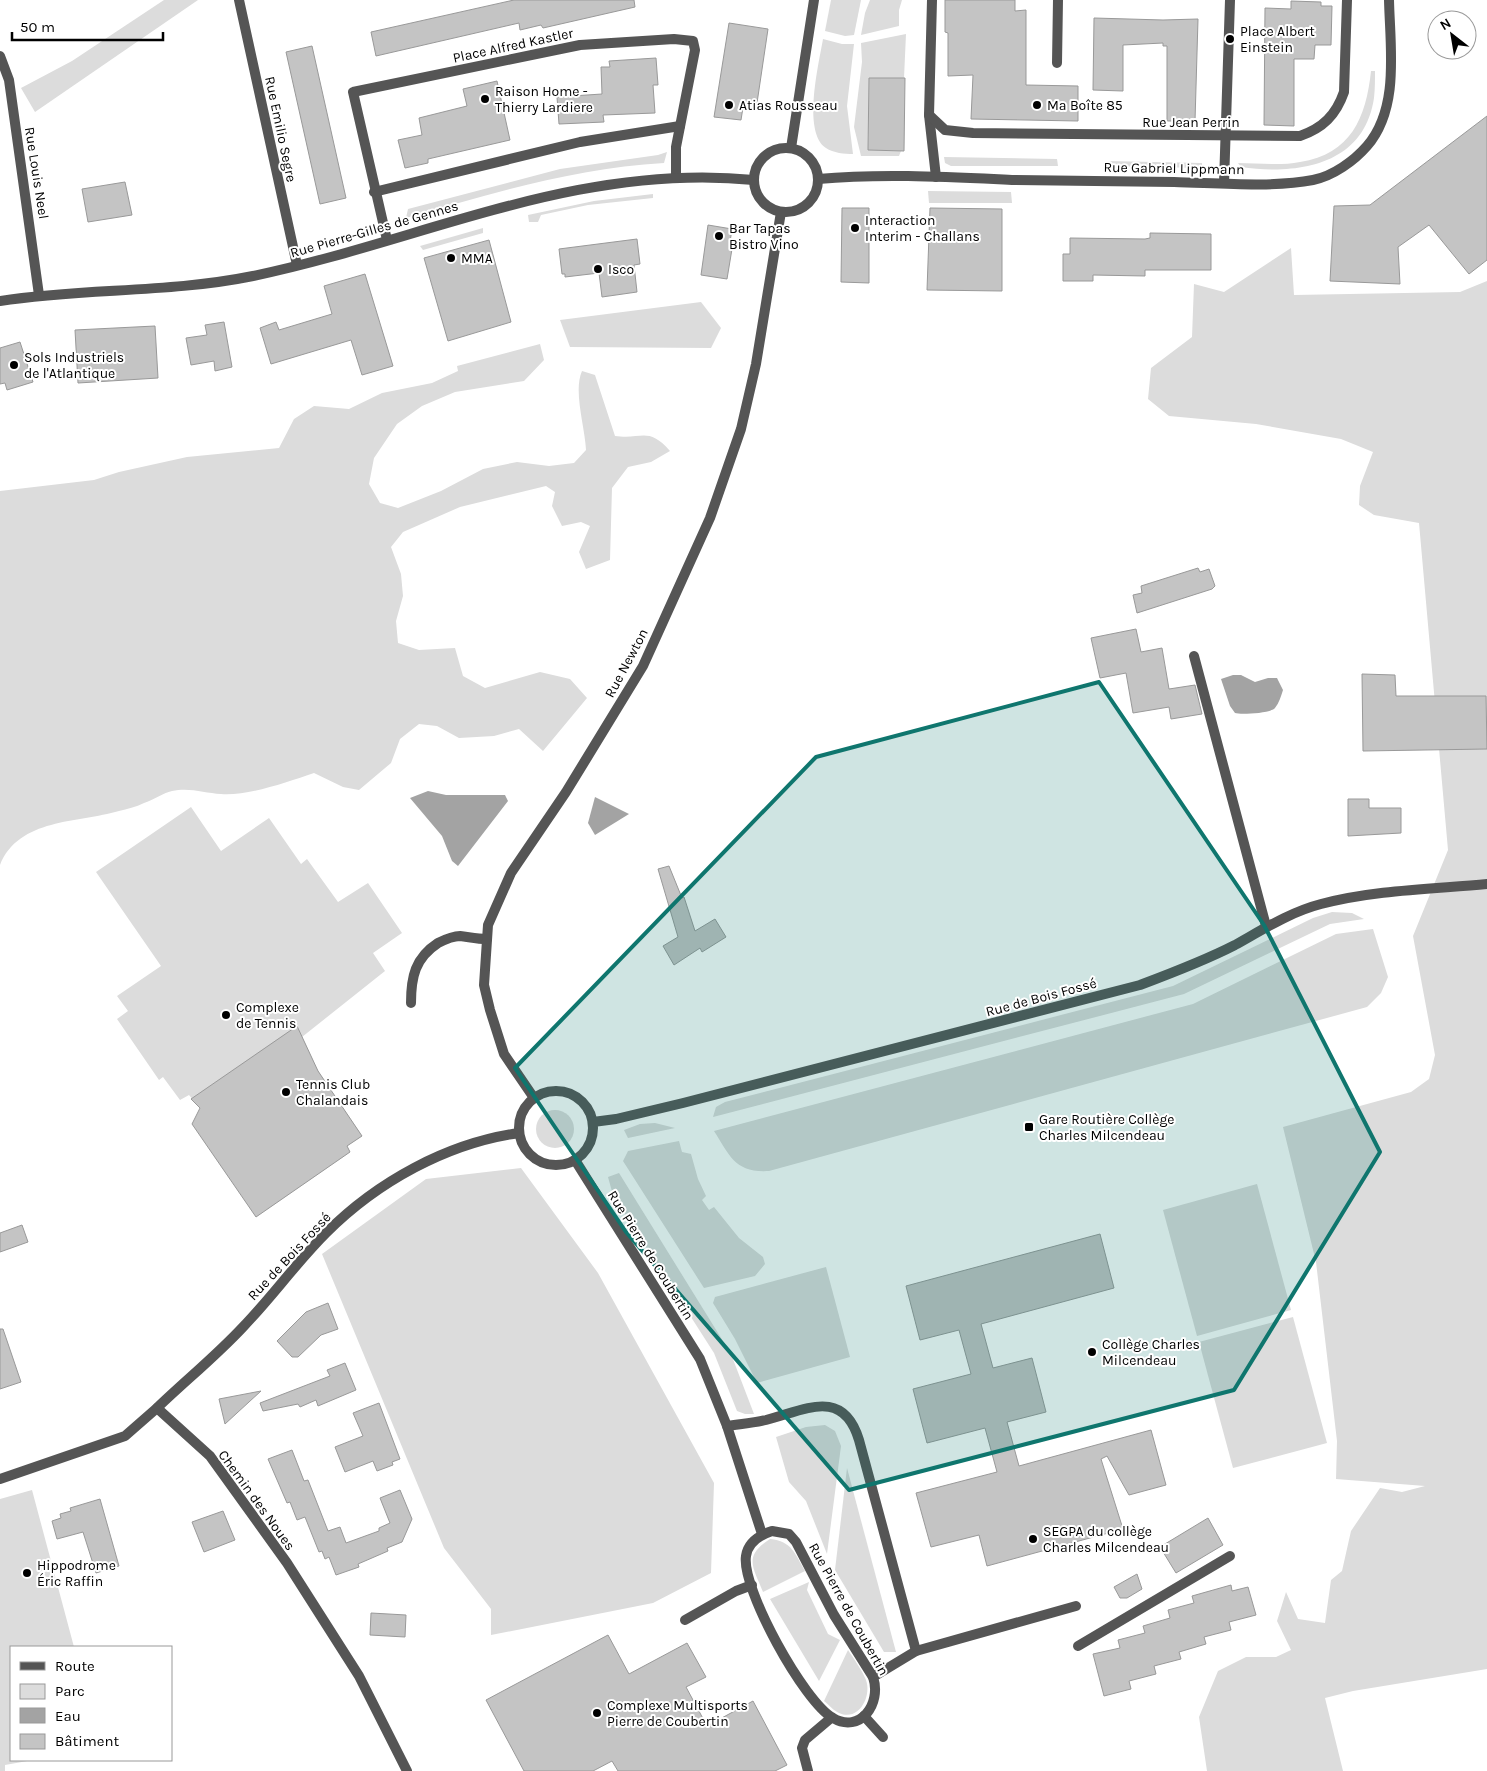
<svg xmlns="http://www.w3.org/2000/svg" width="1487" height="1771" font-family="Karla,sans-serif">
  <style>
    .green { fill: #dcdcdc }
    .water { fill: #a3a3a3 }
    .building { fill: #c4c4c4; stroke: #999 }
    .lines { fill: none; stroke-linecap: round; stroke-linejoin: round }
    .lane { stroke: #555; stroke-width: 10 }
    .street { stroke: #555; stroke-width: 10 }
    .marked { fill: #0f766e; fill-opacity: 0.2; stroke: #0f766e; stroke-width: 4; stroke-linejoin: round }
    .poi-dot { fill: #000; stroke: #fff; stroke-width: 2 }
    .labels { text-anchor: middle; stroke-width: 4; stroke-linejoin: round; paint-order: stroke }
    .poi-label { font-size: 14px; fill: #000; stroke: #fff; text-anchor: start }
    .street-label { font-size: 14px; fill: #000; stroke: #fff }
  </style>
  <rect width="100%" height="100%" fill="#fff"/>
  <g class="green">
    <path d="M 164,0 L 198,0 L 35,112 L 21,88 L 72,61 Z"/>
    <path d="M 831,0 L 861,0 L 854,35 L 845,36 L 825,31 Z"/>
    <path d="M 870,0 L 902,0 L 899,10 L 899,26 L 861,35 L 865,13 Z"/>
    <path d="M 906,34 L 904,78 L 869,78 L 868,150 L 901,151 L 899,156 L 861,156 L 854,127 L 862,62 L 861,43 Z"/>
    <path d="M 823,39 L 842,44 L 854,44 L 847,106 L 853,154 C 845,154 833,153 826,148 C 802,132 819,63 823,39 Z"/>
    <path d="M 1371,71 L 1375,71 C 1375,80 1375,89 1374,98 C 1364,166 1297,175 1241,167 L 1238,163 C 1258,163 1280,166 1300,162 C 1351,154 1366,118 1371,71 Z"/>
    <path d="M 667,152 L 664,163 C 575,168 490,194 406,218 L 408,209 L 560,169 L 658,155 Z"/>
    <path d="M 944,157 L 1057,159 L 1058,166 L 951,166 L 945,163 Z"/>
    <path d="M 1106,161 L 1202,163 L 1202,168 L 1105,166 Z"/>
    <path d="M 928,191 L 1011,192 L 1012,203 L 929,203 Z"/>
    <path d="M 653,194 L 653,198 L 588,205 L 541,215 L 538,222 L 529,222 L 528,215 L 594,201 Z"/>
    <path d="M 483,228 L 483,233 L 423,250 L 420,246 Z"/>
    <path d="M 1291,248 L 1294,295 L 1460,292 L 1487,281 L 1487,1669 L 1353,1691 L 1325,1698 L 1343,1771 L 1207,1771 L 1199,1717 L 1218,1671 L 1246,1657 L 1276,1657 L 1291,1650 L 1277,1621 L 1286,1592 L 1298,1619 L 1325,1623 L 1331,1580 L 1342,1571 L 1351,1531 L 1380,1488 L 1402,1492 L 1425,1486 L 1336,1479 L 1337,1441 L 1316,1262 L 1283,1127 L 1411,1092 L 1429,1079 L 1435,1055 L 1413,936 L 1448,850 L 1419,523 L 1374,515 L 1359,505 L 1360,486 L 1373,452 L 1341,439 L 1256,424 L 1169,416 L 1148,399 L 1151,368 L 1192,337 L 1194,284 L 1224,292 Z"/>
    <path d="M 701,302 L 721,328 L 711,348 L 570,347 L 560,320 Z"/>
    <path d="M 540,344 L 544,360 L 524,381 L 455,392 L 422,406 L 397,424 L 374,458 L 369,484 L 380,503 L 398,508 L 441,491 L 483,469 L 517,462 L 549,466 L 574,463 L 586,450 C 585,427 573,391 582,371 L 595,375 L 615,436 C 642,440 648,426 670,451 L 651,462 L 628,467 L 612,488 L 610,560 L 586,569 L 579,552 L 590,526 L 581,522 L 562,526 L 552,506 L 555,492 L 546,486 L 460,507 L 403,532 L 391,547 L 401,574 L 403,596 L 396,621 L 398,643 L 419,650 L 455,648 L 463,676 L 485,688 L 540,672 L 570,679 L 587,698 L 543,751 L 519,729 L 494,736 L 459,738 L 437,726 L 419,724 L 400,739 L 391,763 L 359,790 L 343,787 L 314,773 C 287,782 249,796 221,794 C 205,793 189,787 172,791 C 163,793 153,800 144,803 C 136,807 127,809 119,811 C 78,823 19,818 0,865 L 0,491 L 94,480 L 119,472 L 187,457 L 279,448 L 294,419 L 314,406 L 349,409 L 382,393 L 432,383 L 458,371 L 457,366 Z"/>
    <path d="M 191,807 L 221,851 L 269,818 L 301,864 L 307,859 L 338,902 L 368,883 L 402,933 L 373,953 L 385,971 L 302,1037 L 318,1071 L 362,1136 L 347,1146 L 350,1152 L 256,1217 L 200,1108 L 189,1095 L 180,1100 L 163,1077 L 159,1080 L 117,1019 L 128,1011 L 117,996 L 161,966 L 96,872 Z"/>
    <path d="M 1332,912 L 1352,913 L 1364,919 L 1330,924 L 1184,994 L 713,1117 L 716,1107 L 725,1102 L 1173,986 L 1313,918 Z"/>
    <path d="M 1373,929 L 1388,977 L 1381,993 L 1367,1007 L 769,1171 C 735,1173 730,1156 714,1131 L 1193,1004 L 1336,934 Z"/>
    <circle cx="555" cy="1129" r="19"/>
    <path d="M 655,1123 L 675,1128 L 628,1138 L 624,1130 L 640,1124 Z"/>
    <path d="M 679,1141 L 682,1152 L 691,1154 L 698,1179 L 706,1196 L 702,1200 L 709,1210 L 714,1207 L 739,1238 L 763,1257 L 765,1264 L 755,1276 L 704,1288 L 623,1161 L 628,1151 Z"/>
    <path d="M 521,1168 L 598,1273 L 714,1483 L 711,1573 L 653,1603 L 491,1635 L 491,1609 L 444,1548 L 322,1254 L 426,1179 Z"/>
    <path d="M 619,1173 L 731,1354 L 754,1414 L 745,1414 L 737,1411 L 714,1353 L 613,1195 L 608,1177 Z"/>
    <path d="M 1257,1184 L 1291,1310 L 1197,1336 L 1163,1210 Z"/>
    <path d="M 826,1267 L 850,1357 L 757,1383 L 735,1339 L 713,1303 L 715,1297 Z"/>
    <path d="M 1293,1317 L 1327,1443 L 1233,1468 L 1199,1342 Z"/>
    <path d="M 825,1425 L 835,1431 L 841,1446 L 827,1554 L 806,1501 L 789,1482 L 776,1437 L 806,1427 Z"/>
    <path d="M 847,1468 L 896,1652 L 884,1652 L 835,1570 Z"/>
    <path d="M 32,1490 L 74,1647 L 11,1647 L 11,1760 L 33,1760 L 5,1765 L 5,1771 L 0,1771 L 0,1499 Z"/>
    <path d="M 770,1539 C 792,1541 795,1554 805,1571 L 763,1592 C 753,1567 743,1556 770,1539 Z"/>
    <path d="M 809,1582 L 807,1590 L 828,1634 L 840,1640 L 819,1681 L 770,1599 Z"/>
    <path d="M 848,1650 C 854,1659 862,1670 866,1680 C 872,1696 859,1722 839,1713 C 834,1711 829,1705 824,1701 Z"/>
  </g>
  <g class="water">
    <path d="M 1233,675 L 1241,675 L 1255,682 L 1268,678 L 1277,678 L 1283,690 C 1281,696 1279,703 1275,708 C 1271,713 1241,715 1235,713 L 1230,706 L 1221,679 Z"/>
    <path d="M 428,791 L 446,795 L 505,795 L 508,801 L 458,866 L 452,861 L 442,836 L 410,798 Z"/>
    <path d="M 595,797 L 629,814 L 595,835 L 588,823 Z"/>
  </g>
  <g class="building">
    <path d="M 514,0 L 634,0 L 635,7 L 543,28 L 541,25 L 520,30 L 519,23 L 376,56 L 371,32 Z"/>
    <path d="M 945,0 L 1015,0 L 1015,11 L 1026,10 L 1026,85 L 1078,86 L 1078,121 L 971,119 L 973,75 L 948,76 L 948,33 L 945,32 Z"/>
    <path d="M 1291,1 L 1321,2 L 1321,6 L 1332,6 L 1331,45 L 1315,45 L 1314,59 L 1294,59 L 1294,126 L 1264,125 L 1265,8 L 1291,9 Z"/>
    <path d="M 1094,18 L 1163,20 L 1198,19 L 1195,121 L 1167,121 L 1167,46 L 1163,46 L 1163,43 L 1123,45 L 1123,91 L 1093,90 Z"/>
    <path d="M 729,23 L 768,29 L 757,103 L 744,101 L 741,120 L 714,117 Z"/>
    <path d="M 312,46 L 346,198 L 320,204 L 286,52 Z"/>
    <path d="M 656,58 L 658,85 L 653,85 L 655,113 L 603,115 L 604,122 L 559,124 L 557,97 L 602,94 L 601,67 L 610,67 L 609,61 Z"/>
    <path d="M 869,78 L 905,78 L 904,151 L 868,150 Z"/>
    <path d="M 497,81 L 510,140 L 428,159 L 428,163 L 405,168 L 398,140 L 422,135 L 419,118 L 467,106 L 463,89 Z"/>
    <path d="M 1487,116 L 1487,260 L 1469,274 L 1429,225 L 1398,247 L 1400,284 L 1330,281 L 1334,206 L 1370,205 Z"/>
    <path d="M 125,182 L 132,215 L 88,222 L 82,189 Z"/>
    <path d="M 842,208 L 869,208 L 869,283 L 841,282 Z"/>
    <path d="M 930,208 L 1002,209 L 1002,291 L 927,290 Z"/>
    <path d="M 708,225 L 732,229 L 730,242 L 733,243 L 727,279 L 701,275 Z"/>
    <path d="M 1150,233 L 1211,234 L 1211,270 L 1145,270 L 1145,276 L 1093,275 L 1093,281 L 1063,281 L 1063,254 L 1070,254 L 1070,238 L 1145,239 L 1150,238 Z"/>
    <path d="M 637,239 L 640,264 L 634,265 L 637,292 L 602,297 L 599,273 L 565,277 L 565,274 L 562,274 L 559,249 Z"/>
    <path d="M 489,240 L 511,322 L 448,341 L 424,258 Z"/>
    <path d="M 365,274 L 393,366 L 362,375 L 351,340 L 271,364 L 260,328 L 276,322 L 279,330 L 332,314 L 324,286 Z"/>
    <path d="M 224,322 L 232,367 L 215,371 L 214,361 L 191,365 L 186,338 L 207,335 L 205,325 Z"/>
    <path d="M 155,326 L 158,378 L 78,383 L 75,330 Z"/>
    <path d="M 20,342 L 33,382 L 7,390 L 5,383 L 0,384 L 0,348 Z"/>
    <path d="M 1198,568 L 1200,572 L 1209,569 L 1215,586 L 1212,589 L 1137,613 L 1133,595 L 1142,593 L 1141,586 Z"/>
    <path d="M 1136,629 L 1141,652 L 1162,648 L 1169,689 L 1195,685 L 1202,714 L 1171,719 L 1169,707 L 1133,713 L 1126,673 L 1100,678 L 1091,638 Z"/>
    <path d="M 1362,674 L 1395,675 L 1396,696 L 1486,696 L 1487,749 L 1363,751 Z"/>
    <path d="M 1348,799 L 1369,799 L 1369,808 L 1401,808 L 1401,833 L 1348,836 Z"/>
    <path d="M 669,866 L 682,898 L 684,897 L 695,931 L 715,919 L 726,937 L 702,952 L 700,948 L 674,965 L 663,946 L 678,937 L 658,869 Z"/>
    <path d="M 297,1026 L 318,1071 L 362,1136 L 347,1146 L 350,1152 L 256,1217 L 192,1124 L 200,1108 L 191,1099 Z"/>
    <path d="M 22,1225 L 28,1242 L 0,1252 L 0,1233 Z"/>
    <path d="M 1100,1234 L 1114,1288 L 981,1324 L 993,1368 L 1032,1358 L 1046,1412 L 1007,1422 L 1019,1466 L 1151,1430 L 1166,1485 L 1129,1495 L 1107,1456 L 1101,1459 L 1123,1529 L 987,1566 L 979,1535 L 931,1547 L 916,1493 L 997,1472 L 985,1428 L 927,1443 L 913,1389 L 971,1374 L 959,1330 L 920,1340 L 906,1286 Z"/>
    <path d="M 328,1303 L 338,1329 L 321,1335 L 298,1357 L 292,1357 L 277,1341 L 306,1312 Z"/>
    <path d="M 0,1329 L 3,1329 L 21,1382 L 0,1389 Z"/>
    <path d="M 345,1363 L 356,1390 L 318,1406 L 316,1400 L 300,1407 L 298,1404 L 263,1411 L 260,1403 L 330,1376 L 327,1370 Z"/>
    <path d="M 261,1391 L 225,1424 L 219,1399 Z"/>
    <path d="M 379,1403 L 400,1459 L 392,1462 L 393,1465 L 377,1471 L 373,1461 L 345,1472 L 335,1447 L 363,1436 L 353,1413 Z"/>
    <path d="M 292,1450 L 304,1481 L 308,1480 L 328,1531 L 340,1527 L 346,1543 L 379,1531 L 379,1528 L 390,1523 L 380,1498 L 400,1490 L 412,1519 L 402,1542 L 387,1548 L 388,1551 L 358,1564 L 359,1567 L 336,1575 L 329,1557 L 325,1559 L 322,1551 L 319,1552 L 305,1517 L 297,1520 L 290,1502 L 287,1503 L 268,1459 Z"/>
    <path d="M 100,1499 L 119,1566 L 96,1573 L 83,1532 L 57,1539 L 52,1521 L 61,1518 L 60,1514 L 71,1511 L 70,1508 Z"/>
    <path d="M 223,1511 L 235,1540 L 204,1552 L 192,1522 Z"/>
    <path d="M 1208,1518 L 1223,1545 L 1176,1573 L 1160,1547 Z"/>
    <path d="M 1137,1574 L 1142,1589 L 1127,1598 L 1120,1598 L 1114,1587 Z"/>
    <path d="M 1231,1585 L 1232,1591 L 1248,1587 L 1256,1615 L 1229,1622 L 1231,1630 L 1204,1637 L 1206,1644 L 1179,1652 L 1181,1659 L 1154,1666 L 1156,1674 L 1129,1681 L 1131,1689 L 1104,1696 L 1093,1654 L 1120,1648 L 1118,1640 L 1145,1633 L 1143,1626 L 1170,1618 L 1168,1610 L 1194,1603 L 1192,1596 Z"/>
    <path d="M 371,1613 L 406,1615 L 405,1637 L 370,1635 Z"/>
    <path d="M 608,1635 L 629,1674 L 687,1643 L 706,1677 L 686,1687 L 707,1726 L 753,1701 L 787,1765 L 775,1771 L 618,1771 L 612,1761 L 593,1771 L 524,1771 L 486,1700 Z"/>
  </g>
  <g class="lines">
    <g class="lane">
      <path d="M 932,0 L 929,115 L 936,177"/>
      <path d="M 1057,63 L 1058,0"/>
      <path d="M 929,115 L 945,130 L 973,133 L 1300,136 C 1323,128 1336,115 1344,92 L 1347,0"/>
      <path d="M 1224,183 L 1230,0"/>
      <path d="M 374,192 L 580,142 L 680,126"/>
      <path d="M 1194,656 L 1266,926"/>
      <path d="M 411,1003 C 411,977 415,958 438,943 C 444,940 453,936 460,936 C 469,937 477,939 487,939"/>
      <path d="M 727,1426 C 740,1424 753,1423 766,1420 C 805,1410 843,1387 859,1440 L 916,1651"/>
      <path d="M 685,1620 L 736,1591 L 752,1585"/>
      <path d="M 1078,1646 L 1230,1556"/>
      <path d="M 873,1677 L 916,1651 L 1076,1606"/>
      <path d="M 864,1716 L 883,1737"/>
      <path d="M 808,1771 L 802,1748 L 805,1740 L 831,1718"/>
    </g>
    <g class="street">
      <path d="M 239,0 L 297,265"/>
      <path d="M 0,56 L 9,80 L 39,295"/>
      <path d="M 791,148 L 814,0"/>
      <circle cx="786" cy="180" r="32"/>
      <path d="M 818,179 C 883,173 950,177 1015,180 C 1068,181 1121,181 1174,182 C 1217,183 1272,188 1313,180 C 1333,176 1354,161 1367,146 C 1400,108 1390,47 1389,0"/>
      <path d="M 387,240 L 353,92 L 580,45 L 674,39 L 693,41 L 695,50 L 676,147 L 676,178"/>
      <path d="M 0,301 C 84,288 170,293 253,276 C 421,241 577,162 754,180"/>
      <circle cx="556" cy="1128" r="37"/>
      <path d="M 534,1098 L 504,1054 L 490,1010 L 484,985 L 488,925 L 511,873 L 566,792 L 643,666 L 710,518 L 741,429 L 756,364 L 781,212"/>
      <path d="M 593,1122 L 616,1119 L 683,1103 L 1140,985 C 1172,973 1204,961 1235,945 C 1262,930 1290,912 1321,904 C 1374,890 1432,889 1487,884"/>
      <path d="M 575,1160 L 700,1359 L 727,1426 L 762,1534"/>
      <path d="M 157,1408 C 185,1381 216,1356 243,1327 C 272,1297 296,1263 326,1233 C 377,1182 447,1143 519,1133"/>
      <path d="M 0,1479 L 125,1436 L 157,1408 L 210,1456 L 287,1563 L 359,1676 L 407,1771"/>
      <path d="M 772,1531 L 789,1534 L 796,1542 L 834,1615 L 873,1677 C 882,1704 860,1734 833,1718 C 804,1702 741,1588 746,1556 C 748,1542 760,1535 772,1531 Z"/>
    </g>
  </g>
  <path class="marked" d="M 1099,682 L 1264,925 L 1380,1152 L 1234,1390 L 849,1490 L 626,1232 L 515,1068 L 816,757 Z"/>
  <g class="poi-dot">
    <circle cx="1230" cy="39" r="5"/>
    <circle cx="485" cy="99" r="5"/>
    <circle cx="729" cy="105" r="5"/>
    <circle cx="1037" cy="105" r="5"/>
    <circle cx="855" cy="228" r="5"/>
    <circle cx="719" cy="236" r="5"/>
    <circle cx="451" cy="258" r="5"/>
    <circle cx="598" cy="269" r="5"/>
    <circle cx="14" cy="365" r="5"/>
    <circle cx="226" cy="1015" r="5"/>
    <circle cx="286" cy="1092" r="5"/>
    <rect x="1024" y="1122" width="10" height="10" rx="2.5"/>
    <circle cx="1092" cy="1352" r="5"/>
    <circle cx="1033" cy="1539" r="5"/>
    <circle cx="27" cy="1573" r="5"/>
    <circle cx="597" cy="1713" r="5"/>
  </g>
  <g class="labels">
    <g class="poi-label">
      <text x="1240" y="36">Place Albert<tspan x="1240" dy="16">Einstein</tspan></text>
      <text x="495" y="96">Raison Home -<tspan x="495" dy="16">Thierry Lardiere</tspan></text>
      <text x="739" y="110">Atias Rousseau</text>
      <text x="1047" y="110">Ma Boîte 85</text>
      <text x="865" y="225">Interaction<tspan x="865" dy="16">Interim - Challans</tspan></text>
      <text x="729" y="233">Bar Tapas<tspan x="729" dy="16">Bistro Vino</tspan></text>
      <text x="461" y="263">MMA</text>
      <text x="608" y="274">Isco</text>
      <text x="24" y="362">Sols Industriels<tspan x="24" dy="16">de l'Atlantique</tspan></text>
      <text x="236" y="1012">Complexe<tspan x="236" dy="16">de Tennis</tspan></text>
      <text x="296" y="1089">Tennis Club<tspan x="296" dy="16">Chalandais</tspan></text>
      <text x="1039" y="1124">Gare Routière Collège<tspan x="1039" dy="16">Charles Milcendeau</tspan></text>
      <text x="1102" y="1349">Collège Charles<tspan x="1102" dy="16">Milcendeau</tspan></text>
      <text x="1043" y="1536">SEGPA du collège<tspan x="1043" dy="16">Charles Milcendeau</tspan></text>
      <text x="37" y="1570">Hippodrome<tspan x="37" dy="16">Éric Raffin</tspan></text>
      <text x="607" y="1710">Complexe Multisports<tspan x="607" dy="16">Pierre de Coubertin</tspan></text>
    </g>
    <g class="street-label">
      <text transform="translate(513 45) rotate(-12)" y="5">Place Alfred Kastler</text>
      <text x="1191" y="127">Rue Jean Perrin</text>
      <text transform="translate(281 129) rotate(78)" y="5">Rue Emilio Segre</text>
      <text transform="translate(1174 168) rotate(1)" y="5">Rue Gabriel Lippmann</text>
      <text transform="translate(37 173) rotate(81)" y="5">Rue Louis Neel</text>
      <text transform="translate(374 229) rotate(-16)" y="5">Rue Pierre-Gilles de Gennes</text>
      <text transform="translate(626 663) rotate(-62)" y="5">Rue Newton</text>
      <text transform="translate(1041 997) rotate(-15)" y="5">Rue de Bois Fossé</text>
      <text transform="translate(651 1255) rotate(58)" y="5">Rue Pierre de Coubertin</text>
      <text transform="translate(289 1256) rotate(-47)" y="5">Rue de Bois Fossé</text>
      <text transform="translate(257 1500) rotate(54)" y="5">Chemin des Noues</text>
      <text transform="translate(849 1609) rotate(61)" y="5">Rue Pierre de Coubertin</text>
    </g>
  </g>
  <rect x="10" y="1646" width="162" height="115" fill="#ffffff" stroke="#999999"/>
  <rect x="20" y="1662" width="25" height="8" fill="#555555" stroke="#999999"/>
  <text x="55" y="1671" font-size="15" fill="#000000">Route</text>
  <rect x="20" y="1684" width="25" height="15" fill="#dcdcdc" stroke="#999999"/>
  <text x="55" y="1696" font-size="15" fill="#000000">Parc</text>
  <rect x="20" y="1708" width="25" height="15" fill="#a3a3a3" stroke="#999999"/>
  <text x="55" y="1721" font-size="15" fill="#000000">Eau</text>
  <rect x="20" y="1734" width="25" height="15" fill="#c4c4c4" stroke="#999999"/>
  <text x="55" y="1746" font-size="15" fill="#000000">Bâtiment</text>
  <g transform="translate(1452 35) rotate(329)"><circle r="24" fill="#ffffff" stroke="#999999"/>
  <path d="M0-4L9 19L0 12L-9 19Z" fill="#000000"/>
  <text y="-8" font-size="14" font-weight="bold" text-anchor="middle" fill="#000000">N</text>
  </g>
  <path d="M12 32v8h151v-8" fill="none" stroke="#000000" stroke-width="2.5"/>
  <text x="20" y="32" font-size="15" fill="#000000" stroke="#ffffff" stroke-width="4" paint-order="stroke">50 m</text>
</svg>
